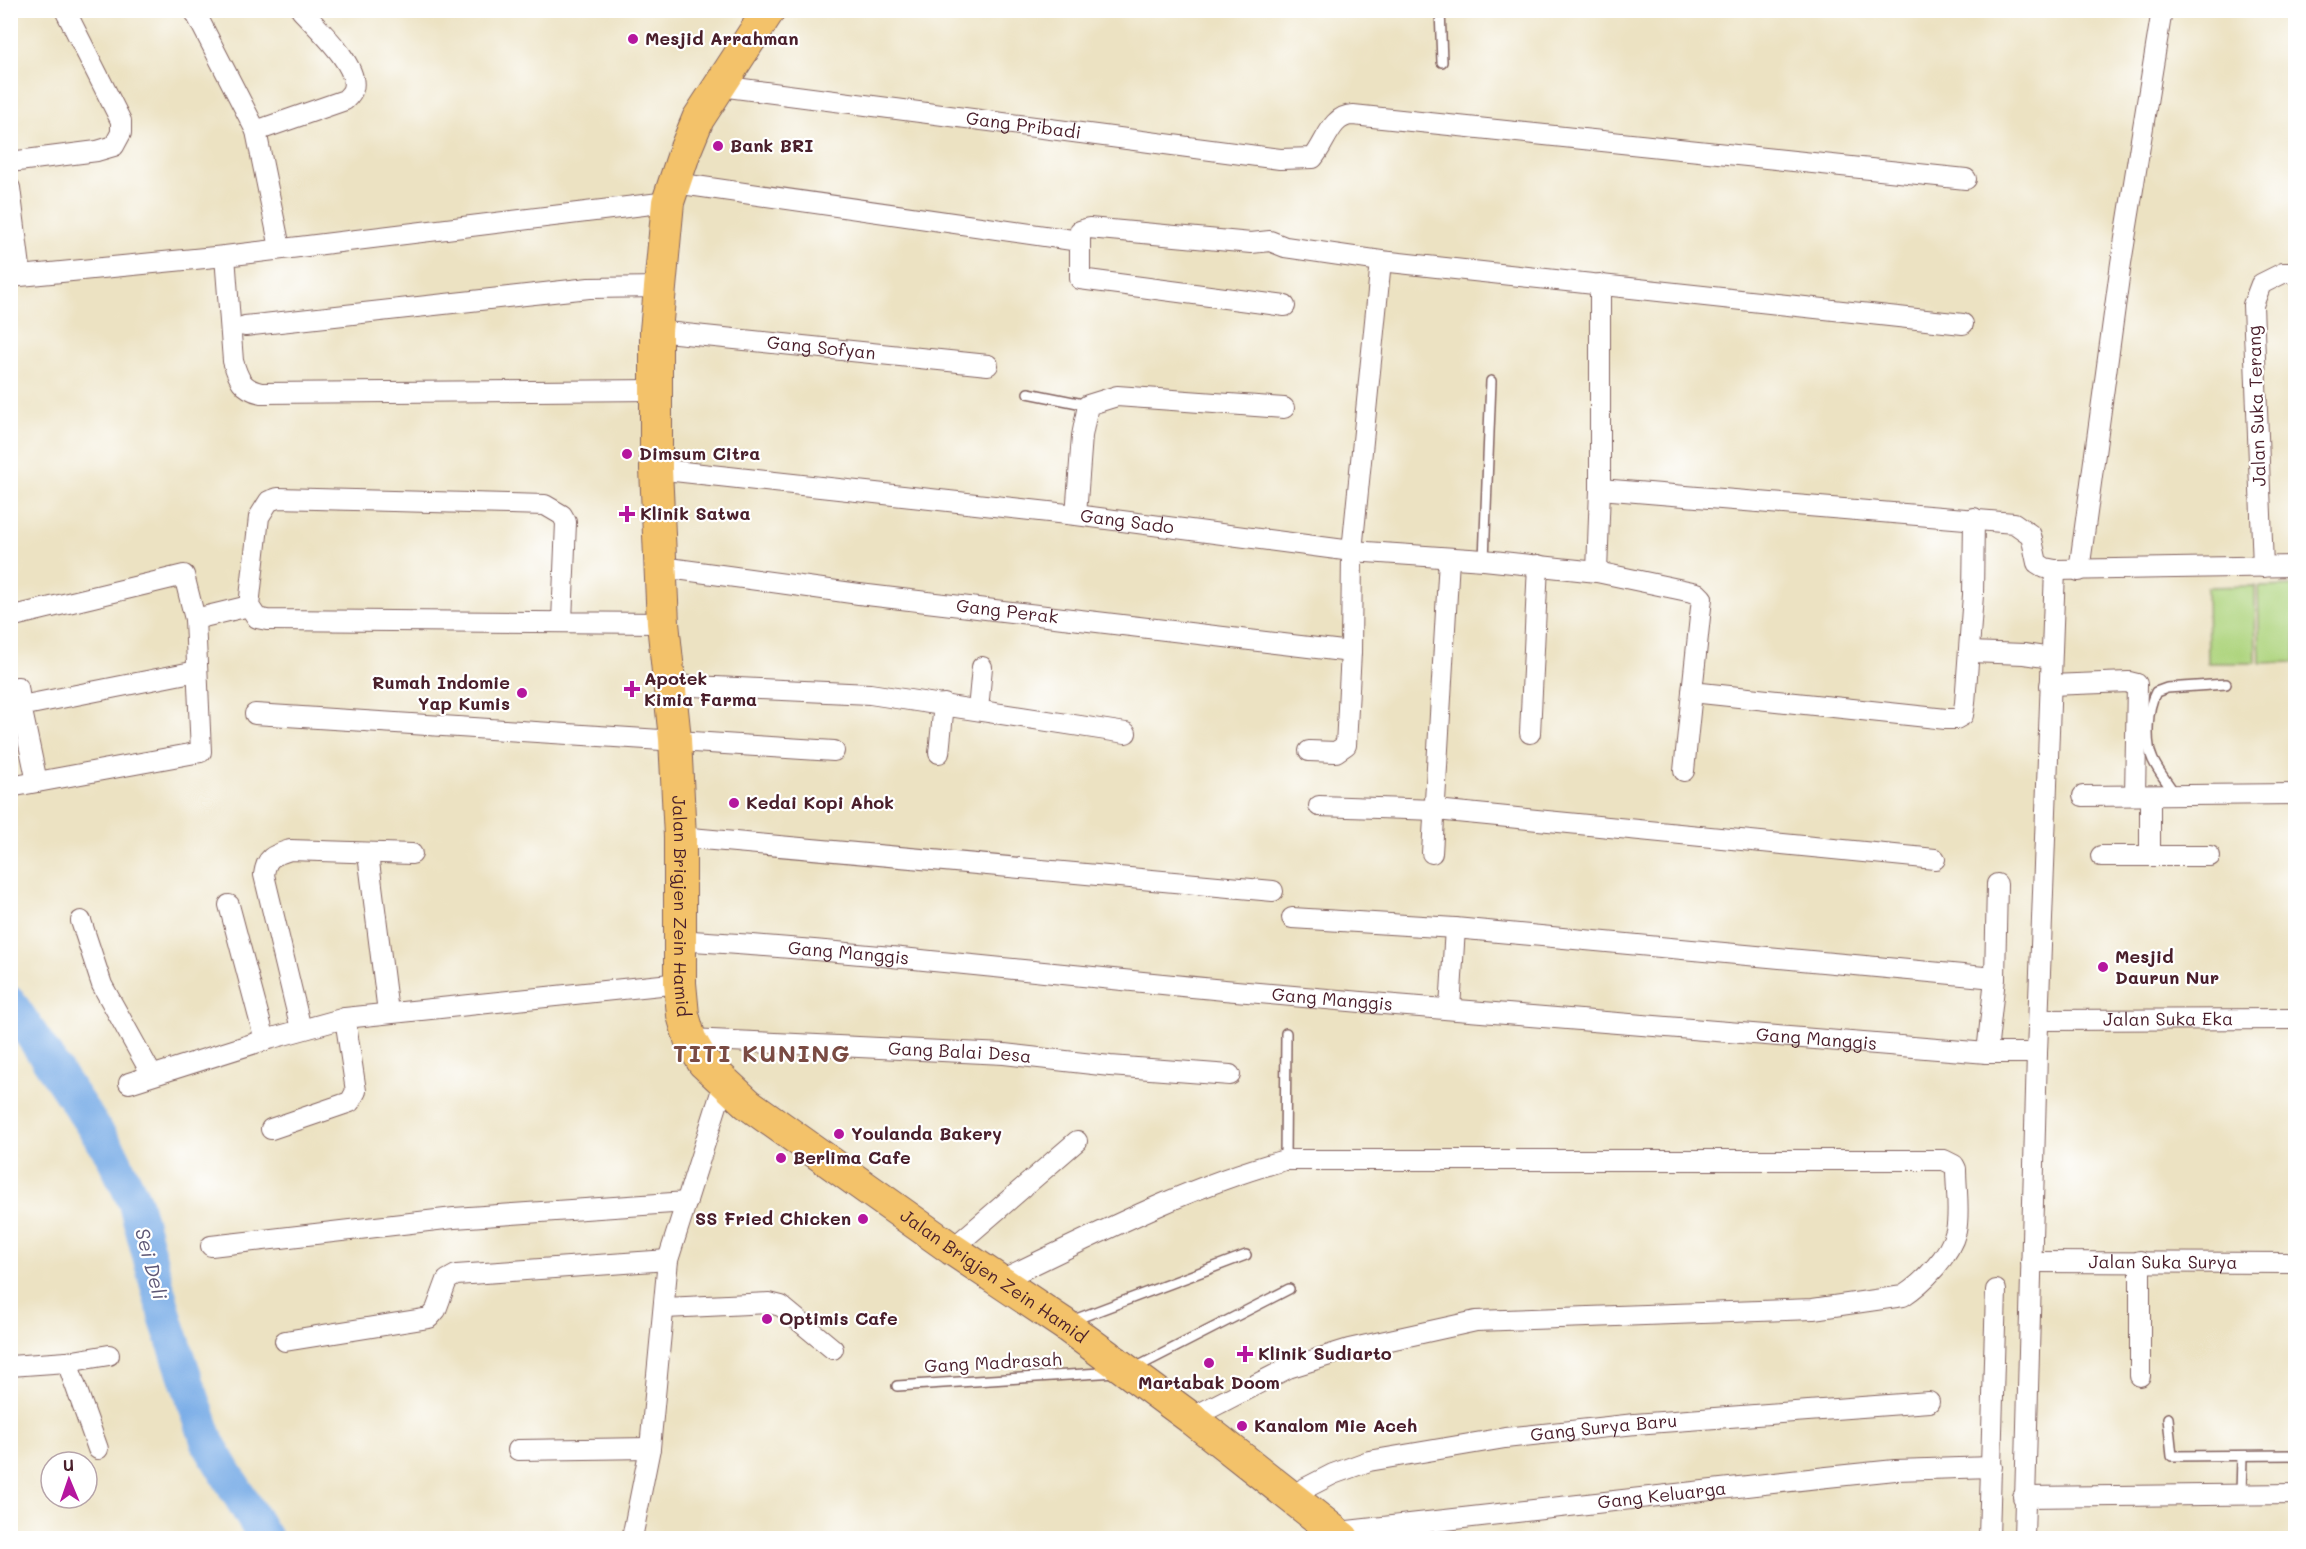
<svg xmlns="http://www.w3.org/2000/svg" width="2306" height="1549" font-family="Mali,sans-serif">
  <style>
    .pitch { fill: #aed47e; stroke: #7c7a54; stroke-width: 1.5 }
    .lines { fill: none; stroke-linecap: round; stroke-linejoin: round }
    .river { stroke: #7baee7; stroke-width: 34 }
    .service-casing { stroke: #836360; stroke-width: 12 }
    .minor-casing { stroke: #836360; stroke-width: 22 }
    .primary-casing { stroke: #836360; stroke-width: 34 }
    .service { stroke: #fff; stroke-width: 9 }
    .minor { stroke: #fff; stroke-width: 20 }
    .primary { stroke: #f3c26a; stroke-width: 32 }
    .poi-dot { fill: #b5179e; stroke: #fff; stroke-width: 2 }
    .labels { text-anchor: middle; stroke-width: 4.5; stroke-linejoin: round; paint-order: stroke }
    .poi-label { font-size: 18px; font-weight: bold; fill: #4a1f2b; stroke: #fff; text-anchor: start }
    .street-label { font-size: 18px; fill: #4a1f2b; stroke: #fff }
    .water-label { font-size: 20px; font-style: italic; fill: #5e5876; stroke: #fff }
    .district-label { font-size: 24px; font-weight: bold; letter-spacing: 1.5px; fill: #7a4b43; stroke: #fff }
  </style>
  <rect width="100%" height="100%" fill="#fff"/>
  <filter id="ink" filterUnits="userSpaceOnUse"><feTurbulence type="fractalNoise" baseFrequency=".0167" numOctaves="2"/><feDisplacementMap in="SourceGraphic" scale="12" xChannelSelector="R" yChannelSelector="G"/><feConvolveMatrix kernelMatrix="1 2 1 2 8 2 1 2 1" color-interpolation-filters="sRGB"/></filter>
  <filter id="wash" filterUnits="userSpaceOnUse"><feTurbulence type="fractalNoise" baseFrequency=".008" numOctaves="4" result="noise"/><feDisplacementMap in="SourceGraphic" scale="24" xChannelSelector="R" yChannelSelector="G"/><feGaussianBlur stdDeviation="1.35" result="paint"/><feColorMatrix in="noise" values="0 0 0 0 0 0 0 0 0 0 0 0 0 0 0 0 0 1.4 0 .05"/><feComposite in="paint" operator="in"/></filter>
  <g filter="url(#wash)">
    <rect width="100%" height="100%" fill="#ece2c2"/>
    <g class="pitch">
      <path d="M 2255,586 L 2256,663 L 2208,663 L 2207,587 Z"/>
      <path d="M 2295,586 L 2295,662 L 2260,663 L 2258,587 Z"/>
    </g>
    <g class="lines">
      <path class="river" d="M 10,1003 L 111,1153 L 135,1203 L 167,1323 L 208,1443 L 265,1538"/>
    </g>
  </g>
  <g filter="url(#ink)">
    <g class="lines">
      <defs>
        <g id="service">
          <path d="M 1440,10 L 1442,62"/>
          <path d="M 1028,393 L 1088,405"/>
          <path d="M 1484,560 L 1491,381"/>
          <path d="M 2176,796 C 2169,784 2159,773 2153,760 C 2145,743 2147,708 2156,692 L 2167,688 L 2226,684"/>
          <path d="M 1285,1160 L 1286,1033"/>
          <path d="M 1071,1321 L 1246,1255"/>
          <path d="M 1133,1369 L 1289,1289"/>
          <path d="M 897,1386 L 1116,1372"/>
          <path d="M 2168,1418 L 2172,1456 L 2296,1455"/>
          <path d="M 2241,1495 L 2242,1456"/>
        </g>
        <g id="minor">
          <path d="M 194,10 L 256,131 L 280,248"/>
          <path id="s1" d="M 720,86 L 1280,159 L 1313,158 C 1326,143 1331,115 1353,115 L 1966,179"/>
          <path d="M 256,131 L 345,100 C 348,97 352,93 353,89 C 360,66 316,27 301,10"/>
          <path d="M 10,162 L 97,151 L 114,146 L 121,133 L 121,121 L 65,10"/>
          <path d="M 675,183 L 1079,241"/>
          <path d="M 10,188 L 21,275"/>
          <path d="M 225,256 L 233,361 C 238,378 242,389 261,393 L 656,390"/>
          <path d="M 10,277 L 225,256 L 668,202"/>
          <path d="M 1285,306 L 1080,279 L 1080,231 L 1089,228 L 1251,243 L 1270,241 L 1285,247 L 1381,261 L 1963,324"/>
          <path d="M 245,326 L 589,288 L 660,287"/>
          <path id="s2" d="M 656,331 L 988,365"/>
          <path id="s3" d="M 656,469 L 1076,515 L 1352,551 L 1484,560 L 1597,572 L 1697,593 L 1702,598 L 1692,692 L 1946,719 L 1956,719 L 1963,715 L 1965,703 L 1973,595 L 1974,518"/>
          <path d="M 1600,489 L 2014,523 L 2031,535 L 2037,563 L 2045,568 L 2055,570 L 2296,566"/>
          <path d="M 1076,515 L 1082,436 L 1088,405 L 1117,396 L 1284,408"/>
          <path id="s4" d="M 662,567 L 859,594 L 1351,652"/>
          <path d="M 2263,567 L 2253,305 L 2261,284 L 2283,273 L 2296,273"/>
          <path d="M 2079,571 L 2121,263 L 2162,10"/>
          <path d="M 1597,572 L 1600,489 L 1600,284"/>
          <path d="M 10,617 L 184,575 L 195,619 L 249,606"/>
          <path d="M 562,621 L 566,522 L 562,515 L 545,505 L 278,498 L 269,501 L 259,517 L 249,606 L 257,618 L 267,620 L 663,623"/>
          <path d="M 1970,652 L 2024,654 L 2051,658"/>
          <path d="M 670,685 L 870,694 L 1126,733"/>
          <path d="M 2050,685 L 2129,682 L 2137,684 L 2135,795"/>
          <path d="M 10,688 L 18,687 L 21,706"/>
          <path d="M 978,710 L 982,667"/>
          <path d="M 255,714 L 834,751"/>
          <path d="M 1530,733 L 1538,565"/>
          <path d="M 1309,751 L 1336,752 L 1346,745 L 1351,652 L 1352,551 L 1381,261"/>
          <path d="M 939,753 L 944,704"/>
          <path d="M 1684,771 L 1692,692"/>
          <path d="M 37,782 L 21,706 L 197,671"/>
          <path d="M 10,787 L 201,752 L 195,619"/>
          <path d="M 2083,796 L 2296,794"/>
          <path d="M 2150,796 L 2150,856"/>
          <path d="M 1319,806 L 1436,810 L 1935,859"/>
          <path d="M 680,837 L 1273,891"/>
          <path d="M 1432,853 L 1449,559"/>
          <path d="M 368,854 L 388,1012"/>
          <path d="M 2101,856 L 2210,856"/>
          <path d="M 229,905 L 265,1040"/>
          <path d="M 1292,918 L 1455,928 L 1995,978"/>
          <path d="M 81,921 L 102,985 L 152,1075"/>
          <path id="s5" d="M 678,940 C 861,951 1042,973 1224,990 C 1478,1013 1732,1032 1987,1053 L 2037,1053"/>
          <path d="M 1450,1009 L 1455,928"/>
          <path id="s6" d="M 2040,1020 L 2296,1019"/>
          <path d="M 301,1029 L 264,875 C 266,857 274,855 290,850 L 412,854"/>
          <path id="s7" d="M 690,1039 L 1004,1054 L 1110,1066 L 1230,1075"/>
          <path d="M 1987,1053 L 1995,978 L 1997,884"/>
          <path d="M 129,1083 L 265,1040 L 345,1018 L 680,983"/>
          <path d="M 271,1129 L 350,1102 L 356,1091 L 345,1018"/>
          <path d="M 211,1246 L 454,1218 L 687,1202"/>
          <path d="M 952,1249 L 1077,1141"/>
          <path id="s8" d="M 2031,1262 L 2296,1263"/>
          <path d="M 1001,1280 C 1093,1236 1186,1187 1285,1160 L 1944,1160 L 1954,1165 L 1956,1169 C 1956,1188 1960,1212 1956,1231 C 1950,1256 1923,1283 1903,1296 L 1813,1309 L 1476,1321 L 1349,1349 L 1288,1368 L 1191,1418"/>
          <path d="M 665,1308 L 769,1303 L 781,1306 L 833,1349"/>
          <path d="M 285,1341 L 429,1318 L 436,1310 L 447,1280 L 456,1275 L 668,1260"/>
          <path d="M 67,1362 L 98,1449"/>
          <path d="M 10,1366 L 67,1362 L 109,1355"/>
          <path d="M 2140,1376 L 2140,1261"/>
          <path d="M 518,1450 L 650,1448"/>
          <path id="s9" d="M 1288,1497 L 1333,1474 L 1369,1461 L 1505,1438 L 1635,1424 L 1929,1402"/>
          <path d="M 2023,1497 L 2296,1494"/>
          <path id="s10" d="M 1330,1533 L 1827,1477 L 1895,1470 L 1992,1467"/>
          <path d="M 632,1538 L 650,1448 L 668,1260 L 724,1083"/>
          <path d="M 1989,1538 L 1996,1290"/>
          <path d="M 2024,1538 L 2037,1053 L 2055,570"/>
        </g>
        <g id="primary">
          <path id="s11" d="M 769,10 L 698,119 L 686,148 L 668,202 L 656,331 L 656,469 L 663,623 L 675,739 L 680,837 L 680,983 L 683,1015 L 690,1039 L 703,1062 L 748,1104 L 952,1249 L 1064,1324 L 1191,1418 L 1343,1538"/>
        </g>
      </defs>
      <use href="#service" class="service-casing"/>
      <use href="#minor" class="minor-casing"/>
      <use href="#primary" class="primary-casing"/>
      <use href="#service" class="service"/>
      <use href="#minor" class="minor"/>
      <use href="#primary" class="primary"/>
    </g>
  </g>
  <g class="poi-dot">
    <circle cx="633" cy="39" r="6"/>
    <circle cx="718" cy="146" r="6"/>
    <circle cx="627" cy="454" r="6"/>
    <path d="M624 505h6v6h6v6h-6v6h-6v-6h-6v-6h6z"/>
    <path d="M629 680h6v6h6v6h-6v6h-6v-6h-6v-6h6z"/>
    <circle cx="522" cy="693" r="6"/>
    <circle cx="734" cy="803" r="6"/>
    <circle cx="2103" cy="967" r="6"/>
    <circle cx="839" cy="1134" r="6"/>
    <circle cx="781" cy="1158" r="6"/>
    <circle cx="863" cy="1219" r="6"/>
    <circle cx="767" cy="1319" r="6"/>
    <path d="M1242 1345h6v6h6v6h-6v6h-6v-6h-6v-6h6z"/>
    <circle cx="1209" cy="1363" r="6"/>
    <circle cx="1242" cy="1426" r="6"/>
  </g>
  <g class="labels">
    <g class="poi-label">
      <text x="645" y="45">Mesjid Arrahman</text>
      <text x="730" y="152">Bank BRI</text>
      <text x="639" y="460">Dimsum Citra</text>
      <text x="640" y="520">Klinik Satwa</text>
      <text x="644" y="685">Apotek<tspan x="644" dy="21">Kimia Farma</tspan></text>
      <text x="510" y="689" text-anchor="end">Rumah Indomie<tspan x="510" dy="21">Yap Kumis</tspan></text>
      <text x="746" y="809">Kedai Kopi Ahok</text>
      <text x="2115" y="963">Mesjid<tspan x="2115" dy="21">Daurun Nur</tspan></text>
      <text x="851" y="1140">Youlanda Bakery</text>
      <text x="793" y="1164">Berlima Cafe</text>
      <text x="851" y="1225" text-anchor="end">SS Fried Chicken</text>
      <text x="779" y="1325">Optimis Cafe</text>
      <text x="1258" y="1360">Klinik Sudiarto</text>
      <text x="1209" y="1389" text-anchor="middle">Martabak Doom</text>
      <text x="1254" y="1432">Kanalom Mie Aceh</text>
    </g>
    <g class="street-label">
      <text dy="6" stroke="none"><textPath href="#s1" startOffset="306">Gang Pribadi</textPath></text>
      <text dy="6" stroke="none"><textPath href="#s2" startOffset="166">Gang Sofyan</textPath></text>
      <text transform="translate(2257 406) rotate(-92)" y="6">Jalan Suka Terang</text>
      <text dy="6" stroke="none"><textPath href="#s3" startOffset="474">Gang Sado</textPath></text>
      <text dy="6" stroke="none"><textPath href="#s4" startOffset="348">Gang Perak</textPath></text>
      <text dy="6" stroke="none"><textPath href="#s11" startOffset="924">Jalan Brigjen Zein Hamid</textPath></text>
      <text dy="6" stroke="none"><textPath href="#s5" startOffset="171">Gang Manggis</textPath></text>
      <text dy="6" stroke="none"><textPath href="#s5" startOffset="657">Gang Manggis</textPath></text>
      <text dy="6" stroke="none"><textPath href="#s6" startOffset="128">Jalan Suka Eka</textPath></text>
      <text dy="6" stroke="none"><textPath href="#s5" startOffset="1143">Gang Manggis</textPath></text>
      <text dy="6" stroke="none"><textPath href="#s7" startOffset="270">Gang Balai Desa</textPath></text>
      <text dy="6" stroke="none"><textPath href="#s8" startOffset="132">Jalan Suka Surya</textPath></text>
      <text dy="6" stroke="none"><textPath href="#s11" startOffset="1446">Jalan Brigjen Zein Hamid</textPath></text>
      <text transform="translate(993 1363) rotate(-3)" y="6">Gang Madrasah</text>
      <text dy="6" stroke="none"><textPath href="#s9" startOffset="326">Gang Surya Baru</textPath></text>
      <text dy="6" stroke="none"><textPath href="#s10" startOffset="334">Gang Keluarga</textPath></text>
    </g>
    <g class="water-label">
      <text transform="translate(151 1264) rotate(75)" y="7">Sei Deli</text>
    </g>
    <g class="district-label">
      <text x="762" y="1062">TITI KUNING</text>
    </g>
  </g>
  <rect width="2306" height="1549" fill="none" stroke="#fff" stroke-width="36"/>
  <g transform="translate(69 1480) rotate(358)"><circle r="28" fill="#ffffff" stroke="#b7a5aa" stroke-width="1.5"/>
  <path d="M0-4.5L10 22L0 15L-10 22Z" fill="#b5179e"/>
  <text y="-9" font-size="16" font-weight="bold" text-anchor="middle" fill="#4a1f2b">U</text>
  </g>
</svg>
